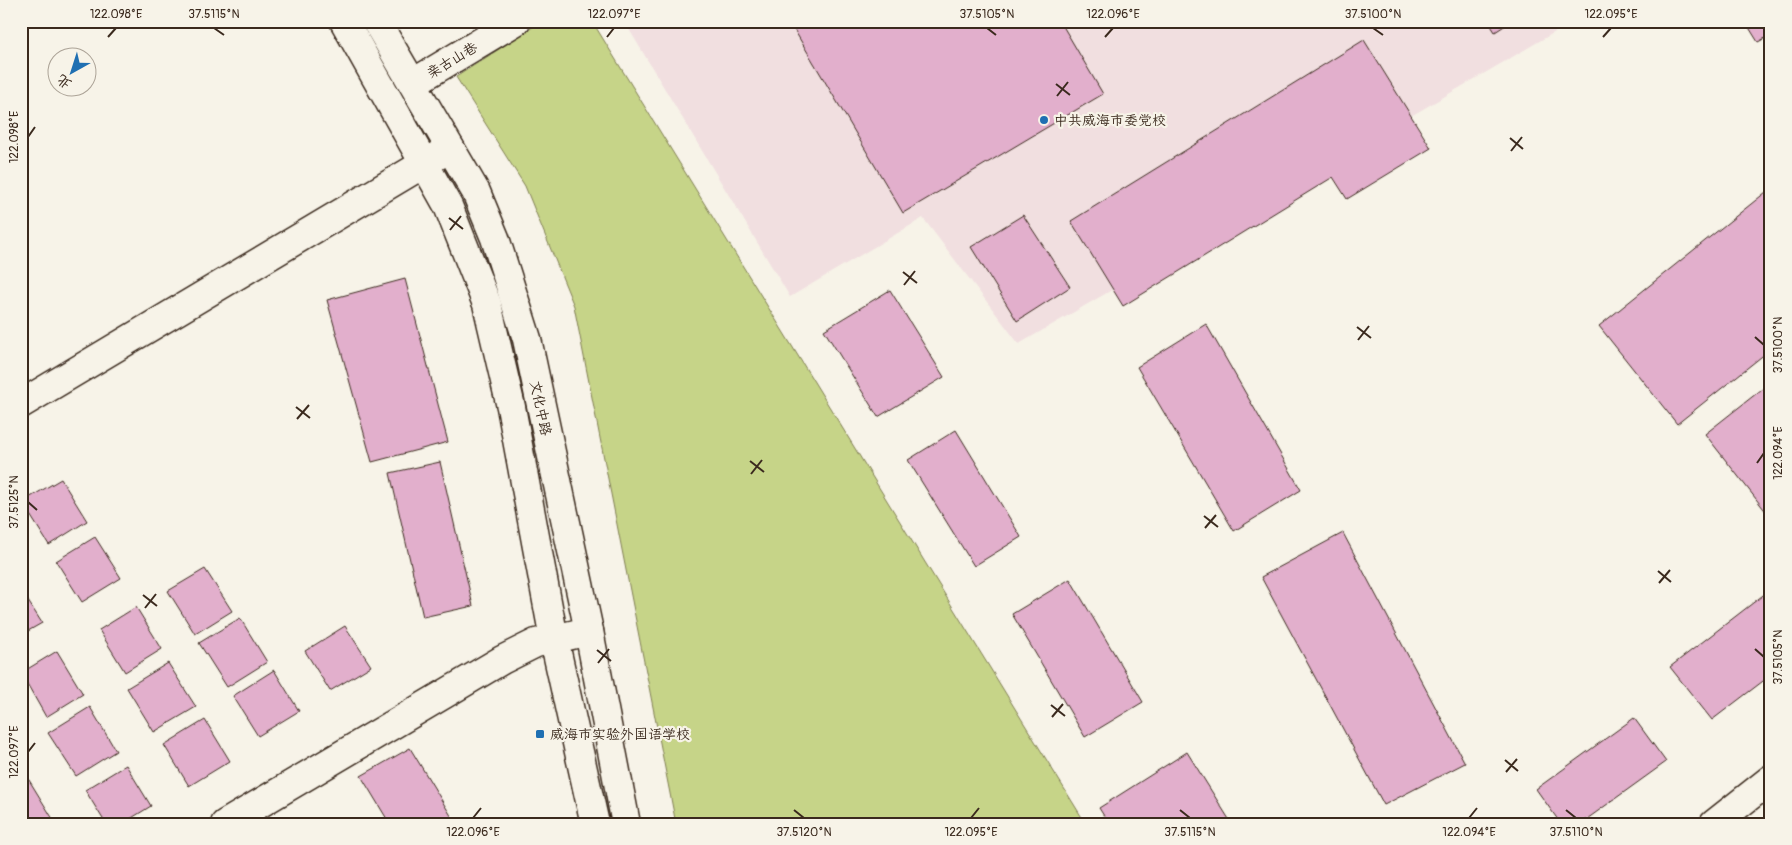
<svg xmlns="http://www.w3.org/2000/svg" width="1792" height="845" font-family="Pangolin,'LXGW WenKai TC',sans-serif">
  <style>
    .built { fill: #f1dfe0 }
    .green { fill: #c6d488; stroke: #807f53 }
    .building { fill: #e2afcc; stroke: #3b2a1e }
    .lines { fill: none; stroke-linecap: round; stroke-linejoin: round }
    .minor-casing { stroke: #3b2a1e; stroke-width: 31 }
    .major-casing { stroke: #3b2a1e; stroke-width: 31 }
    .minor { stroke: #f7f3e8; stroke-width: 28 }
    .major { stroke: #f7f3e8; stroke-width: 28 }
    .ticks { fill: none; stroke: #3b2a1e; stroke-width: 2 }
    .poi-dot { fill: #1f6fb2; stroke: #f7f3e8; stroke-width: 2 }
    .labels { text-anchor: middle; stroke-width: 4.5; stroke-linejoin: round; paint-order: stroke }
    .street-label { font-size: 14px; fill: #3b2a1e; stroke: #f7f3e8 }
    .poi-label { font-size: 14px; fill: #3b2a1e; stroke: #f7f3e8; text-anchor: start }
    .neatline { fill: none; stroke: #3b2a1e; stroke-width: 2 }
    .ticks-label { font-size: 12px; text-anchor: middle; fill: #3b2a1e }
  </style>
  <rect width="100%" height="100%" fill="#f7f3e8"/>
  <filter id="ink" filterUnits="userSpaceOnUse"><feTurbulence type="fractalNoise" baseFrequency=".02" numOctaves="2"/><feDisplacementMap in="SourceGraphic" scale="10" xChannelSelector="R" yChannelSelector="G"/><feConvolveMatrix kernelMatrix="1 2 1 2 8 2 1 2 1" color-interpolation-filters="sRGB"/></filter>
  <g filter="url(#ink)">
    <path class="built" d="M 624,21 L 1574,21 L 1019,344 L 923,218 L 790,297 Z"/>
    <path class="green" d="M 542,21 L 592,21 L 1086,824 L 676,824 L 574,306 L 525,186 L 456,77 Z"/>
    <g class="building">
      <path d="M 789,21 L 1060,21 L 1103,94 L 903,213 Z"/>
      <path d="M 1488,21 L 1512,21 L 1495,32 Z"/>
      <path d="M 1745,21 L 1771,21 L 1771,35 L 1758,42 Z"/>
      <path d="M 1364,40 L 1431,148 L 1347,199 L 1333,177 L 1123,306 L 1071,221 Z"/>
      <path d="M 1771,188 L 1771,349 L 1677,424 L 1599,326 Z"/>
      <path d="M 1023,215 L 1070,287 L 1017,321 L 971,247 Z"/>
      <path d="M 405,279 L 448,442 L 372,462 L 327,300 Z"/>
      <path d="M 890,290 L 944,377 L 878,417 L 824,330 Z"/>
      <path d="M 1206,324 L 1301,490 L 1234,531 L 1137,367 Z"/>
      <path d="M 1771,382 L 1771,518 L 1705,434 Z"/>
      <path d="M 956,430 L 1021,537 L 974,566 L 908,460 Z"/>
      <path d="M 440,462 L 473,606 L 423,617 L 390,473 Z"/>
      <path d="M 61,479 L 87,521 L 49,545 L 22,502 Z"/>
      <path d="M 1343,533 L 1465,763 L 1384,805 L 1261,577 Z"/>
      <path d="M 95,537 L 121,578 L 82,602 L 56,561 Z"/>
      <path d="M 205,569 L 232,611 L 195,634 L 168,591 Z"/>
      <path d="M 1070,579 L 1143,702 L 1085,737 L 1012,614 Z"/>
      <path d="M 1771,589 L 1771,675 L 1712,720 L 1670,667 Z"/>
      <path d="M 21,590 L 42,623 L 21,635 Z"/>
      <path d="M 136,607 L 162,649 L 125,672 L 99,630 Z"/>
      <path d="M 240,618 L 267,662 L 227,687 L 199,643 Z"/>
      <path d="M 345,626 L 371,666 L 330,691 L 305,651 Z"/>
      <path d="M 57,651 L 83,694 L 46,717 L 21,673 Z"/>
      <path d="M 168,663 L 196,707 L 154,732 L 127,688 Z"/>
      <path d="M 274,670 L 299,711 L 258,736 L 233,696 Z"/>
      <path d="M 90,707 L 116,751 L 76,776 L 48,733 Z"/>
      <path d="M 1634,718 L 1666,762 L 1580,824 L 1561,824 L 1536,789 Z"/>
      <path d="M 205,720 L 230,761 L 189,786 L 164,745 Z"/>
      <path d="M 410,748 L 456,824 L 390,824 L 361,776 Z"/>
      <path d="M 1187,752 L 1232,824 L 1109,824 L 1099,808 Z"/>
      <path d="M 126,765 L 151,806 L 122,824 L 106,824 L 85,790 Z"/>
      <path d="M 21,767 L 56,824 L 21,824 Z"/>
    </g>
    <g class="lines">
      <defs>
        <g id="minor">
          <path d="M 413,83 L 516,21"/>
          <path d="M 21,404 L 450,148"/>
          <path d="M 225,824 L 502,660 L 536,643 L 589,631"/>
        </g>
        <g id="major">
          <path d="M 344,21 L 448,206 L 487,304 L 511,407 L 554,639 L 595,824"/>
          <path d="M 376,21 L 476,192 L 495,238 L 527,339 L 589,631 L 626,824"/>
          <path d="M 1714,824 L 1771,779"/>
        </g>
      </defs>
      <use href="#minor" class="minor-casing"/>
      <use href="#major" class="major-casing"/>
      <use href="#minor" class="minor"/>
      <use href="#major" class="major"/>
    </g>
  </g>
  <path class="ticks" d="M 214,28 L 224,35M 987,28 L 996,35M 1373,28 L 1383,35M 108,37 L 116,28M 607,37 L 614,28M 1105,37 L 1113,28M 1603,37 L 1611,28M 1056,84 L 1070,95M 1057,96 L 1068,82M 28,137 L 35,127M 1510,138 L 1523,149M 1511,151 L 1522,137M 449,218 L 463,229M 450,230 L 461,216M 903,272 L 917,283M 904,285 L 915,271M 1357,327 L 1371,338M 1755,337 L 1764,345M 1358,340 L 1369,326M 296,407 L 310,418M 297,419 L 309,405M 750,461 L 764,472M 1757,463 L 1764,453M 751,474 L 762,460M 28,502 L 37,510M 1204,516 L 1218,527M 1205,528 L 1216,515M 1658,571 L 1671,582M 1659,583 L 1670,570M 143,595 L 157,606M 145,608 L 156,594M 1755,649 L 1764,657M 597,650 L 611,661M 598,663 L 609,649M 1051,705 L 1065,716M 1052,717 L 1063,704M 28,752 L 35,743M 1505,760 L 1518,771M 1506,772 L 1517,759M 794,810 L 804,818M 1180,810 L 1190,818M 1566,810 L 1576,818M 473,818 L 481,808M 971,818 L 979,808M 1469,818 L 1477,808"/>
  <g class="poi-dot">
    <circle cx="1044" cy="120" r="5"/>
    <rect x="535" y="729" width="10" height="10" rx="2.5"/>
  </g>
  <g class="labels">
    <g class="street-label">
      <text transform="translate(452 60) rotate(-31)" y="5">亲古山巷</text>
      <text transform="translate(541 408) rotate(78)" y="5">文化中路</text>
    </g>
    <g class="poi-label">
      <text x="1054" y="125">中共威海市委党校</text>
      <text x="550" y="739">威海市实验外国语学校</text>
    </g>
  </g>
  <rect width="1792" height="845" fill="none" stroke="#f7f3e8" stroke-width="55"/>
  <g transform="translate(72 72) rotate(219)"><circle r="24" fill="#f7f3e8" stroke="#aca397"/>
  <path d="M0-4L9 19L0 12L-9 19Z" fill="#1f6fb2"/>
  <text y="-8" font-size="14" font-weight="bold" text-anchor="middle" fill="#3b2a1e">北</text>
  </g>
  <rect x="28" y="28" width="1736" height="790" class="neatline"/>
  <g class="ticks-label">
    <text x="116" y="18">122.098°E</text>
    <text x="214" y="18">37.5115°N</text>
    <text x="614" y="18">122.097°E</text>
    <text x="987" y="18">37.5105°N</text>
    <text x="1113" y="18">122.096°E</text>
    <text x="1373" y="18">37.5100°N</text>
    <text x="1611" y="18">122.095°E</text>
    <text transform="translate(14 137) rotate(-90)" y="4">122.098°E</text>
    <text transform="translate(1778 345) rotate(-90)" y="4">37.5100°N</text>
    <text transform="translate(1778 453) rotate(-90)" y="4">122.094°E</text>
    <text transform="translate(14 502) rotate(-90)" y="4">37.5125°N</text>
    <text transform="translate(1778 657) rotate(-90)" y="4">37.5105°N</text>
    <text transform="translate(14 752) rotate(-90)" y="4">122.097°E</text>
    <text x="473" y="836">122.096°E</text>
    <text x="804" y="836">37.5120°N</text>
    <text x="971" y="836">122.095°E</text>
    <text x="1190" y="836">37.5115°N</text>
    <text x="1469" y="836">122.094°E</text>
    <text x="1576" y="836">37.5110°N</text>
  </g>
</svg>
